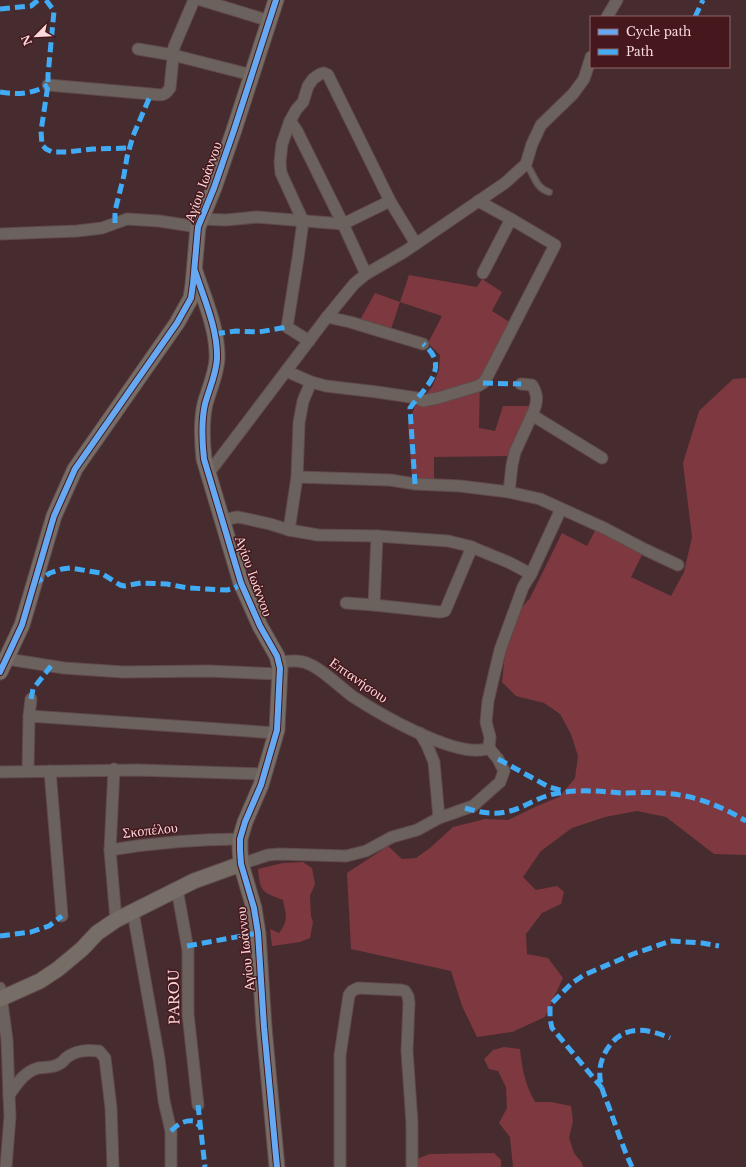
<svg xmlns="http://www.w3.org/2000/svg" width="746" height="1167" font-family="'Libre Baskerville',serif">
  <style>
    .green { fill: #7e383f }
    .lines { fill: none; stroke-linecap: round; stroke-linejoin: round }
    .lane-casing { stroke: #614a4c; stroke-width: 8 }
    .street-casing { stroke: #614a4c; stroke-width: 13 }
    .secondary-casing { stroke: #614a4c; stroke-width: 17 }
    .lane { stroke: #6b625d; stroke-width: 5.5 }
    .street { stroke: #6b625d; stroke-width: 11 }
    .secondary { stroke: #766d67; stroke-width: 15 }
    .quiet { stroke: #42abf6; stroke-width: 5; stroke-dasharray: 10 5; stroke-linecap: butt }
    .cycleway-casing { stroke: #46181d; stroke-width: 8 }
    .cycleway { stroke: #66a8f1; stroke-width: 6 }
    .labels { text-anchor: middle; stroke-width: 3; stroke-linejoin: round; paint-order: stroke }
    .street-label { font-size: 14px; fill: #fadadb; stroke: #46181d }
  </style>
  <rect width="100%" height="100%" fill="#462c2f"/>
  <g class="green">
    <path d="M 409,275 L 477,287 L 482,279 L 502,292 L 492,311 L 511,323 L 480,378 L 479,428 L 495,431 L 503,406 L 534,406 L 512,456 L 434,457 L 434,482 L 412,479 L 408,424 L 415,406 L 432,387 L 439,370 L 440,355 L 428,343 L 442,316 L 400,302 L 391,329 L 360,320 L 375,293 L 400,302 Z"/>
    <path d="M 746,378 L 746,855 L 714,854 L 666,817 L 637,811 L 605,817 L 572,828 L 541,851 L 523,877 L 536,890 L 557,886 L 564,892 L 561,904 L 542,913 L 526,934 L 527,954 L 548,958 L 563,978 L 545,1017 L 512,1032 L 477,1037 L 462,1006 L 451,971 L 351,949 L 347,873 L 388,846 L 402,859 L 416,858 L 430,848 L 453,827 L 485,819 L 508,820 L 537,806 L 559,797 L 575,778 L 578,756 L 571,734 L 560,714 L 544,703 L 516,696 L 502,682 L 506,644 L 517,613 L 530,598 L 562,533 L 587,546 L 599,523 L 644,551 L 631,577 L 671,596 L 684,572 L 692,537 L 683,463 L 699,411 L 733,379 Z"/>
    <path d="M 303,862 L 312,868 L 315,884 L 310,896 L 311,916 L 313,922 L 310,938 L 300,942 L 272,946 L 270,929 L 279,933 C 289,920 286,916 283,900 C 262,892 260,892 258,869 L 283,863 Z"/>
    <path d="M 504,1047 L 520,1049 C 522,1068 525,1085 535,1102 L 551,1102 L 571,1106 L 573,1121 L 569,1138 L 574,1153 L 582,1163 L 583,1167 L 513,1167 L 510,1137 L 499,1123 L 507,1108 L 506,1087 L 498,1071 L 489,1069 L 484,1059 L 493,1050 Z"/>
    <path d="M 494,1153 L 501,1160 L 501,1167 L 416,1167 L 414,1160 L 430,1154 Z"/>
  </g>
  <g class="lines">
    <defs>
      <path id="lane" d="M 526,164 C 535,175 535,188 549,192"/>
      <g id="street">
        <path d="M 201,0 L 270,21"/>
        <path d="M 607,17 L 617,0"/>
        <path d="M 138,49 L 173,55 L 252,75"/>
        <path d="M 48,85 L 151,94 C 161,95 164,97 170,88 L 174,47 L 194,0"/>
        <path d="M 290,121 L 297,131 L 343,224 L 366,274"/>
        <path d="M 478,201 L 511,219"/>
        <path d="M 201,219 L 226,220 L 257,217 L 343,224 L 390,201"/>
        <path d="M 0,234 L 77,231 L 102,228 L 127,219 L 159,221 L 198,227"/>
        <path d="M 327,317 L 350,322 L 423,344"/>
        <path d="M 309,341 L 287,327 L 298,258 L 303,221 L 281,173 L 280,162 L 282,144 L 290,121 L 296,110 L 303,102 L 308,86 L 313,79 L 320,74 L 324,73 L 328,75 L 390,201 L 416,244"/>
        <path d="M 286,371 L 311,382 L 326,386 L 377,392 L 417,398 L 423,401 L 438,398 L 478,386 L 483,383 L 486,379 L 555,245 L 511,219 L 483,273"/>
        <path d="M 521,384 L 532,385 C 539,396 537,404 532,415"/>
        <path d="M 208,474 L 327,317 L 354,284 L 366,274 L 404,252 L 505,183 L 526,164 L 532,144 L 541,125 L 573,94 L 584,79 L 591,57"/>
        <path d="M 297,477 L 390,480 L 415,484 L 460,486 L 509,492 L 540,499 L 604,528 L 646,550 L 678,565"/>
        <path d="M 509,492 L 512,465 L 515,452 L 532,415 L 602,458"/>
        <path d="M 222,520 L 238,517 L 270,524 L 289,530 L 318,535 L 377,536 L 448,541 L 469,546 L 508,562 L 531,574"/>
        <path d="M 289,530 L 297,477 L 299,423 L 303,401 L 311,382"/>
        <path d="M 346,603 L 374,605 L 440,612 L 445,611 L 472,547"/>
        <path d="M 374,605 L 377,536"/>
        <path d="M 7,659 L 64,668 L 123,672 L 208,671 L 280,674"/>
        <path d="M 278,662 C 289,661 301,659 311,665 C 324,671 340,687 352,696 C 378,713 459,761 489,748 L 490,737 L 486,722 L 488,701 L 500,650 L 523,587 L 531,574 L 561,509"/>
        <path d="M 29,716 L 31,699"/>
        <path d="M 28,771 L 29,716 L 277,733"/>
        <path d="M 50,771 L 62,916"/>
        <path d="M 0,772 L 137,770 L 264,774"/>
        <path d="M 439,818 L 473,806 L 500,782 L 504,771 L 498,759 L 489,748"/>
        <path d="M 110,850 L 114,769"/>
        <path d="M 241,864 L 268,855 L 279,854 L 346,856 L 366,851 L 392,837 L 417,830 L 439,818 L 434,762 L 427,745 L 420,733"/>
        <path d="M 177,889 L 188,950 L 188,1014 L 198,1105"/>
        <path d="M 133,912 L 159,1059 L 164,1101 L 171,1131 L 171,1167"/>
        <path d="M 116,920 L 110,850 C 153,843 196,839 240,839"/>
        <path d="M 0,988 L 7,1040 L 9,1095 L 10,1116 L 6,1167"/>
        <path d="M 9,1095 C 17,1084 24,1072 38,1068 C 46,1067 53,1068 59,1064 C 62,1063 64,1060 66,1058 C 76,1050 87,1050 99,1051 L 105,1058 L 111,1108 L 113,1167"/>
        <path d="M 340,1167 L 340,1055 L 349,995 L 352,991 L 358,988 L 401,990 L 405,991 L 408,996 L 409,1003 L 407,1051 L 412,1123 L 412,1167"/>
      </g>
      <g id="secondary">
        <path d="M 195,271 C 204,299 218,329 217,359 C 216,375 209,389 205,404 C 201,422 202,441 204,459 L 241,583 L 260,626 L 277,656 L 280,668 L 277,730 L 261,785 L 245,822 L 240,839 L 240,850 L 241,864 L 254,908 L 258,933 L 264,1027 L 277,1167"/>
        <path d="M 0,672 L 22,625 L 54,516 L 75,469 L 177,323 L 191,298 L 193,284 L 198,227 L 214,188 L 234,130 L 276,0"/>
        <path d="M 0,999 L 40,981 L 58,969 L 82,949 L 97,933 L 116,920 L 194,881 L 241,864"/>
      </g>
    </defs>
    <use href="#lane" class="lane-casing"/>
    <use href="#street" class="street-casing"/>
    <use href="#secondary" class="secondary-casing"/>
    <use href="#lane" class="lane"/>
    <use href="#street" class="street"/>
    <use href="#secondary" class="secondary"/>
    <g class="quiet">
      <path d="M 46,0 L 54,11 L 48,75 L 48,85 L 41,131 L 42,145 L 46,149 L 52,152 L 67,152 L 93,149 L 130,148"/>
      <path d="M 0,9 L 31,6 L 38,0"/>
      <path d="M 695,17 L 703,0"/>
      <path d="M 0,92 C 17,95 33,94 48,85"/>
      <path d="M 115,223 L 115,211 L 124,175 L 127,157 L 133,136 L 151,94"/>
      <path d="M 215,334 L 236,331 L 259,332 L 287,327"/>
      <path d="M 483,383 L 521,384"/>
      <path d="M 415,484 L 410,408 C 424,388 452,367 423,344"/>
      <path d="M 34,584 L 50,573 L 62,569 L 70,568 L 101,573 L 120,585 L 124,586 L 141,583 L 167,584 L 188,588 L 227,590 L 235,588 L 241,583"/>
      <path d="M 31,699 L 33,689 L 51,666"/>
      <path d="M 498,759 L 549,787 L 564,791"/>
      <path d="M 465,808 C 478,812 492,815 506,812 C 523,809 537,797 554,794 C 576,789 599,791 621,793 C 634,793 647,792 660,793 C 691,794 720,805 746,821"/>
      <path d="M 0,936 L 31,932 L 49,926 L 62,916"/>
      <path d="M 187,946 L 258,933"/>
      <path d="M 602,1088 L 552,1028 L 550,1019 L 550,1005 L 572,983 L 584,975 L 633,954 L 671,941 L 702,943 L 719,946"/>
      <path d="M 198,1105 L 205,1167"/>
      <path d="M 171,1131 C 178,1124 184,1120 194,1121 L 201,1127"/>
      <path d="M 632,1167 C 623,1148 617,1129 610,1110 C 606,1099 601,1089 600,1078 C 599,1068 601,1060 606,1051 C 621,1025 645,1027 670,1038"/>
    </g>
    <defs>
      <g id="cycleway">
        <path d="M 195,271 C 204,299 218,329 217,359 C 216,375 209,389 205,404 C 201,422 202,441 204,459 L 241,583 L 260,626 L 277,656 L 280,668 L 277,730 L 261,785 L 245,822 L 240,839 L 240,850 L 241,864 L 254,908 L 258,933 L 264,1027 L 277,1167"/>
        <path d="M 0,672 L 22,625 L 54,516 L 75,469 L 177,323 L 191,298 L 193,284 L 198,227 L 214,188 L 234,130 L 276,0"/>
      </g>
    </defs>
    <use href="#cycleway" class="cycleway-casing"/>
    <use href="#cycleway" class="cycleway"/>
  </g>
  <g class="labels">
    <g class="street-label">
      <text transform="translate(203 182) rotate(-70)" y="5">Αγίου Ιωάννου</text>
      <text transform="translate(254 576) rotate(70)" y="5">Αγίου Ιωάννου</text>
      <text transform="translate(359 680) rotate(35)" y="5">Επτανήσοιυ</text>
      <text transform="translate(150 830) rotate(-6)" y="5">Σκοπέλου</text>
      <text transform="translate(245 949) rotate(-96)" y="5">Αγίου Ιωάννου</text>
      <text transform="translate(174 997) rotate(-91)" y="5">PAROU</text>
    </g>
  </g>
  <rect x="590" y="16" width="140" height="52" fill="#46181d" stroke="#8e6669"/>
  <rect x="598" y="29" width="20" height="6" fill="#66a8f1" stroke="#8e6669"/>
  <text x="626" y="36" font-size="12" fill="#fadadb">Cycle path</text>
  <rect x="598" y="49" width="20" height="6" fill="#42abf6" stroke="#8e6669"/>
  <text x="626" y="56" font-size="12" fill="#fadadb">Path</text>
  <g transform="translate(36 36) rotate(246)" stroke="#46181d" stroke-width="3" paint-order="stroke">
  <path d="M0-3L7 15L0 10L-7 15Z" fill="#fadadb"/>
  <text y="-6" font-size="11" font-weight="bold" text-anchor="middle" fill="#fadadb">N</text>
  </g>
</svg>
